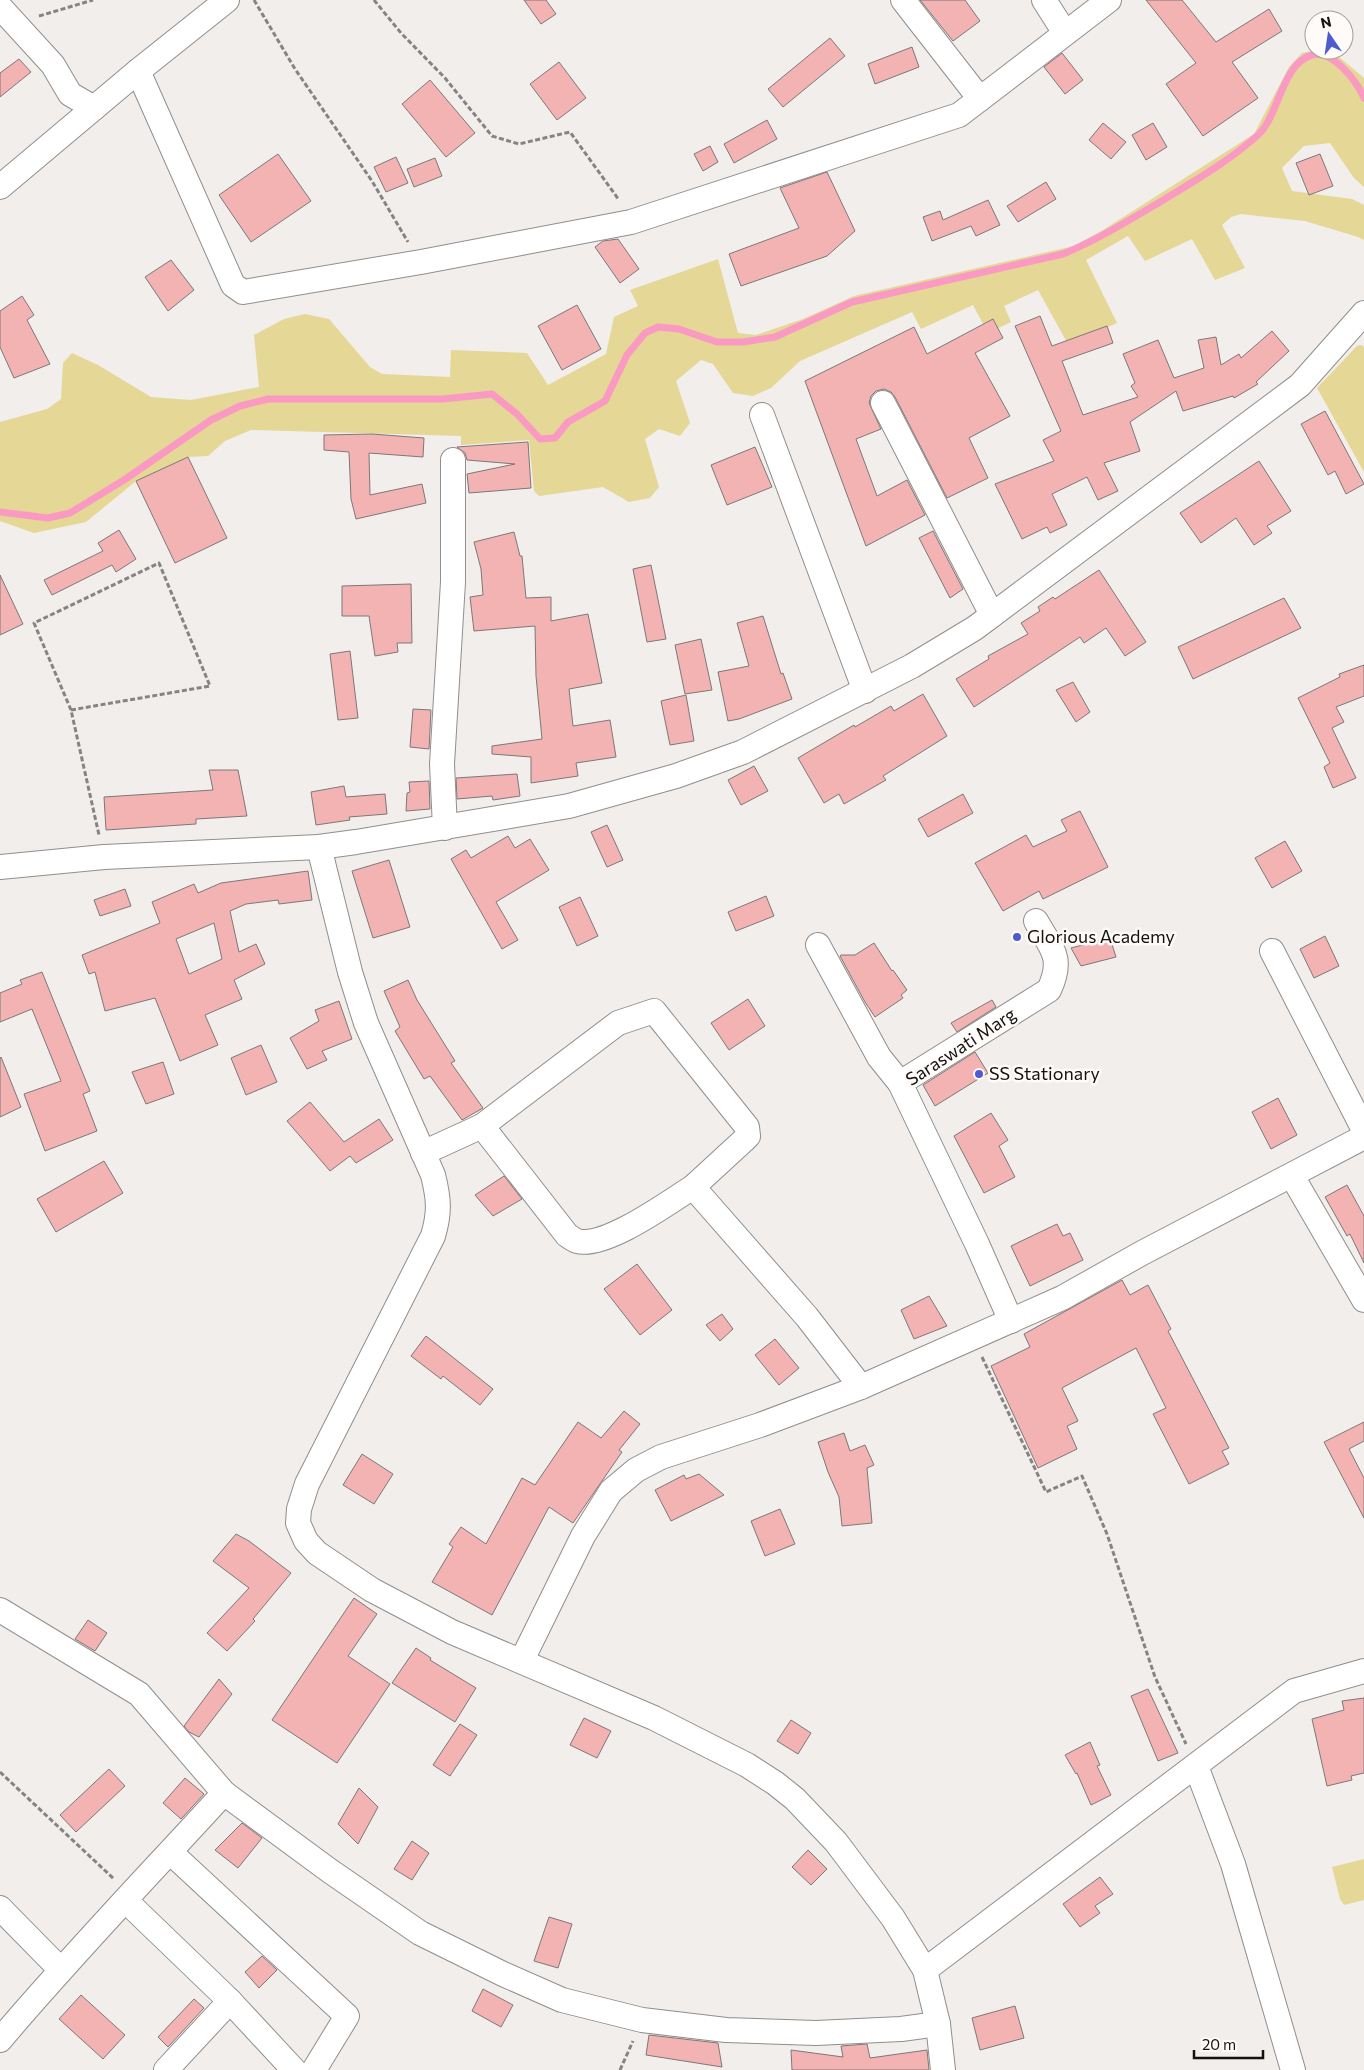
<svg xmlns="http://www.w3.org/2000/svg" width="1364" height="2070" font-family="Commissioner,sans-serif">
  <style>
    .green { fill: #e5d795 }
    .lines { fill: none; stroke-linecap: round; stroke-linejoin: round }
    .stream { stroke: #fa99c2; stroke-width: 7 }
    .building { fill: #f3b3b2; stroke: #7c7878; fill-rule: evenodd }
    .minor-casing { stroke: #918e8c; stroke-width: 26 }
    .path { stroke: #868483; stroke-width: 3; stroke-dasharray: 5 2.5; stroke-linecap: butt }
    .minor { stroke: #fff; stroke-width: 24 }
    .poi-dot { fill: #4f5ad0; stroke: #fefbf9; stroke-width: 2 }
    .labels { text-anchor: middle; stroke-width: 5; stroke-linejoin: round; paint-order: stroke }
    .poi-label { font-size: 18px; fill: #131111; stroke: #fefbf9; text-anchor: start }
    .street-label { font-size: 18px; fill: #131111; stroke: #fefbf9 }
  </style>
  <rect width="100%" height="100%" fill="#f1eeec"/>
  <g class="green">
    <path d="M 1316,50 L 1332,51 L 1364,78 L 1364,187 L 1354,178 L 1330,143 L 1304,146 L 1282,168 L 1292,191 L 1352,199 L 1364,205 L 1364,240 L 1358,237 L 1305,221 L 1241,214 L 1231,217 L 1222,225 L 1245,268 L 1215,280 L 1192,239 L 1145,261 L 1128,236 L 1086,260 L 1117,323 L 1068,344 L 1038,290 L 1004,306 L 1011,322 L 988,333 L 973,305 L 921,329 L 912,312 L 800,361 L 771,388 L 753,396 L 733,393 L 713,364 L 701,360 L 676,381 L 690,423 L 680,436 L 659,429 L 645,439 L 659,487 L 650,498 L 629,502 L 603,487 L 539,496 L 534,491 L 529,440 L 461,445 L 461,436 L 251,430 L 225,441 L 208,456 L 188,457 L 136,481 L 86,522 L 34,533 L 0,521 L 0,422 L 47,409 L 61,399 L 63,363 L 72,353 L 98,365 L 151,397 L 191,400 L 259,387 L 254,335 L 284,319 L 305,314 L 329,319 L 370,367 L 382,374 L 450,377 L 451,350 L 527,353 L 548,385 L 606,354 L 614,317 L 638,306 L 630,290 L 718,259 L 738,333 L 756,335 L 803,319 L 854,296 L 1074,246 L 1103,230 L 1254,134 L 1289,67 L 1302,53 Z"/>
    <path d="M 1361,345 L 1364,347 L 1364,472 L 1317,388 L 1357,346 Z"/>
    <path d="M 1364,1859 L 1364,1900 L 1344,1905 L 1340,1899 L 1332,1867 Z"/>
  </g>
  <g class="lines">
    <path class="stream" d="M 0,512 L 48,518 L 70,513 L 124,480 L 211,420 L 240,406 L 268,399 L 443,399 L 492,394 L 517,414 L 540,439 L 555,438 L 568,422 L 605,401 L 627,355 L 645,333 L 658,327 L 679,329 L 717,342 L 743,342 L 775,337 L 852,302 L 1063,254 C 1097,240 1128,221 1160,202 C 1194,181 1228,162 1258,135 C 1279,116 1282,63 1312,55 C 1333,49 1357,82 1364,98"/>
  </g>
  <g class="building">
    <path d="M 524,0 L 546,0 L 556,14 L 541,24 Z"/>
    <path d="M 920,0 L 965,0 L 980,21 L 953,41 Z"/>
    <path d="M 1146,0 L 1182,0 L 1216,42 L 1269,9 L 1282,31 L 1232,62 L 1258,98 L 1203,136 L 1166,84 L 1196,63 Z"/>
    <path d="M 830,38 L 845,56 L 783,107 L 768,89 Z"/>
    <path d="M 912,47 L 919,67 L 875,84 L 868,64 Z"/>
    <path d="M 1062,53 L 1083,80 L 1065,94 L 1044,67 Z"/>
    <path d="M 19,59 L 31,72 L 0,97 L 0,73 Z"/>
    <path d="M 559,62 L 586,98 L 557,120 L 530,84 Z"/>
    <path d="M 430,80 L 475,133 L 446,157 L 402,104 Z"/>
    <path d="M 767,120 L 777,139 L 734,163 L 724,144 Z"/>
    <path d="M 1103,123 L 1126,142 L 1111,159 L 1089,140 Z"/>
    <path d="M 1153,123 L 1167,147 L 1146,160 L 1132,135 Z"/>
    <path d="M 710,146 L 718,162 L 703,171 L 694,154 Z"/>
    <path d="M 278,154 L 311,201 L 251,242 L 219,195 Z"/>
    <path d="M 1320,154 L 1333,186 L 1309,195 L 1296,163 Z"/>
    <path d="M 396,157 L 408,183 L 386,192 L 374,167 Z"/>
    <path d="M 435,158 L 442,176 L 414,187 L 407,169 Z"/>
    <path d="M 827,172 L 855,231 L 827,256 L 741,286 L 729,254 L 799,228 L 780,188 Z"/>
    <path d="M 1046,182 L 1056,199 L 1018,222 L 1007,206 Z"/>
    <path d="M 988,200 L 1000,225 L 976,236 L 971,226 L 932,241 L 923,217 L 940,211 L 943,220 Z"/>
    <path d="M 618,239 L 639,269 L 620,283 L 595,247 L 603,241 Z"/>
    <path d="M 171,260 L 194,290 L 168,311 L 145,277 Z"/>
    <path d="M 22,296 L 34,315 L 27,320 L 50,364 L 14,378 L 0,347 L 0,311 Z"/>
    <path d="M 577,305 L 601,349 L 562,370 L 538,326 Z"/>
    <path d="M 1040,316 L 1052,346 L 1107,326 L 1113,343 L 1062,361 L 1083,415 L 1138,397 L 1131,386 L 1135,383 L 1123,354 L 1158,340 L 1174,378 L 1204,368 L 1198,340 L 1216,337 L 1221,365 L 1239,354 L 1241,358 L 1272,331 L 1289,351 L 1256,382 L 1258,384 L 1234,398 L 1233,396 L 1183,411 L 1176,391 L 1130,422 L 1140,451 L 1104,463 L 1118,491 L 1098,500 L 1087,477 L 1052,494 L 1067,525 L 1050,533 L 1047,527 L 1022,539 L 995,484 L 1054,461 L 1043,440 L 1061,431 L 1015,326 Z"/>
    <path d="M 993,319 L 1003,338 L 975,353 L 1010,416 L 969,438 L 988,478 L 947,498 L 895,397 L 891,392 L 884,389 L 876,391 L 871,396 L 869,403 L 881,429 L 856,439 L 877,496 L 907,480 L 925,515 L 866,546 L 805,381 L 914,327 L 927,354 Z"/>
    <path d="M 1325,411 L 1364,484 L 1346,494 L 1335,471 L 1328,475 L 1301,424 Z"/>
    <path d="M 372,434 L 424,438 L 423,457 L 369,453 L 370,495 L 422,484 L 426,503 L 356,519 L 351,499 L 349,452 L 324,450 L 324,435 Z"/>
    <path d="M 528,442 L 531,488 L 469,493 L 467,474 L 515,464 L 467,460 L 465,453 L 457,447 Z"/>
    <path d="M 755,447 L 772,487 L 727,505 L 711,465 Z"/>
    <path d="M 188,457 L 227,538 L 175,563 L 136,481 Z"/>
    <path d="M 1259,461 L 1291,511 L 1267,526 L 1272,533 L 1254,545 L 1236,518 L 1201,543 L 1180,513 Z"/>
    <path d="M 119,530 L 136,559 L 116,572 L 112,565 L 52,595 L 44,580 L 103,551 L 98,543 Z"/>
    <path d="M 933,531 L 963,589 L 950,598 L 919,538 Z"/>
    <path d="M 514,532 L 520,556 L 522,556 L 526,598 L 551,597 L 551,621 L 588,614 L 602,683 L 569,689 L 573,726 L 610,720 L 616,757 L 576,763 L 578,776 L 531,783 L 531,757 L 492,754 L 492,746 L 542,739 L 536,676 L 535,626 L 474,631 L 470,597 L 483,595 L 481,569 L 474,542 Z"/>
    <path d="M 651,565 L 666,639 L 647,642 L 633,569 Z"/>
    <path d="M 1099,570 L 1146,642 L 1125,656 L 1106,628 L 1084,643 L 1080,637 L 974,707 L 956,679 L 989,659 L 988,656 L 1028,634 L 1021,623 L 1040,611 L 1038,607 L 1053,597 L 1055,599 Z"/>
    <path d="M 0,575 L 23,624 L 0,635 Z"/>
    <path d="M 411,584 L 412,643 L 397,643 L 398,652 L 375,656 L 369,616 L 342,616 L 342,586 Z"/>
    <path d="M 1284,598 L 1301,628 L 1193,679 L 1178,647 Z"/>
    <path d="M 763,616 L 781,674 L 783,673 L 792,699 L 739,719 L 728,721 L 718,672 L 749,666 L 737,623 Z"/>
    <path d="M 701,639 L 712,690 L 685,694 L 675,645 Z"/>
    <path d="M 350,651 L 358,718 L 338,720 L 330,654 Z"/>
    <path d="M 1364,665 L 1364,696 L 1336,707 L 1344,722 L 1332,728 L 1356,778 L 1333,788 L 1324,767 L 1330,763 L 1298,698 L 1340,677 L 1339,674 Z"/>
    <path d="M 1073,682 L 1090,712 L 1076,722 L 1056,690 Z"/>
    <path d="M 923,694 L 947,736 L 883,776 L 886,780 L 844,804 L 839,794 L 824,803 L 798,758 L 854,725 L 855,727 L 891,706 L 894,711 Z"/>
    <path d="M 686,695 L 694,741 L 670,745 L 661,701 Z"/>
    <path d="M 413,709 L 431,710 L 429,749 L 410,747 Z"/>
    <path d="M 754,766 L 768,791 L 741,805 L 728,780 Z"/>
    <path d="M 209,770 L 238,770 L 247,816 L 196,819 L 196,824 L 106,830 L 104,797 L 213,790 Z"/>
    <path d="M 517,774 L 520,796 L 493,800 L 492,796 L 457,799 L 456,778 Z"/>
    <path d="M 429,781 L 430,809 L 406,811 L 407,793 L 410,792 L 409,782 Z"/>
    <path d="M 344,786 L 346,797 L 385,794 L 387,814 L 349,817 L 350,820 L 316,825 L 311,792 Z"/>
    <path d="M 963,794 L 973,813 L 928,837 L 918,819 Z"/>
    <path d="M 1080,811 L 1108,867 L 1043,899 L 1039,891 L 1003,911 L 975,863 L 1026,835 L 1033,847 L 1067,831 L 1061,820 Z"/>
    <path d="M 607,825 L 623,860 L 607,867 L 591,832 Z"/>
    <path d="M 508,836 L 515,848 L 530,839 L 549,870 L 496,902 L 518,940 L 502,949 L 451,859 L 466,850 L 471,858 Z"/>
    <path d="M 1285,841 L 1302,871 L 1272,888 L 1255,858 Z"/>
    <path d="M 389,860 L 410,927 L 373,938 L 352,871 Z"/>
    <path d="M 308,871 L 312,900 L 279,904 L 278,900 L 246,904 L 230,911 L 239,952 L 256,944 L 265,964 L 234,980 L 242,999 L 205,1015 L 218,1045 L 180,1061 L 155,998 L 105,1011 L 95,972 L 89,974 L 82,955 L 160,923 L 152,902 L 194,884 L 198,893 L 221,883 ZM 214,923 L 222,959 L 189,974 L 176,939 Z"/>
    <path d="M 125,889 L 131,906 L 100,916 L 94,900 Z"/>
    <path d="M 766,896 L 774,916 L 736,931 L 728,912 Z"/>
    <path d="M 580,897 L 598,936 L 577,946 L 559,907 Z"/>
    <path d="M 1325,936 L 1339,966 L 1314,978 L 1300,949 Z"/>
    <path d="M 1110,938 L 1116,957 L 1081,966 L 1071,948 Z"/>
    <path d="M 874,943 L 892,971 L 893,970 L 907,990 L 901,995 L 903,998 L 875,1017 L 865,1002 L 840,956 L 841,955 L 855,955 Z"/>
    <path d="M 42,972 L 90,1091 L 83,1094 L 97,1131 L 45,1151 L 24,1094 L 61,1081 L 32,1009 L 0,1022 L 0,993 L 22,984 L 20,980 Z"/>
    <path d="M 408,980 L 417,1000 L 455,1061 L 451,1063 L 483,1108 L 462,1120 L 430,1076 L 424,1079 L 395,1031 L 400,1027 L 384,991 Z"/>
    <path d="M 748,999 L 765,1026 L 729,1050 L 711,1023 Z"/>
    <path d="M 992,1000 L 996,1007 L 957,1032 L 951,1023 Z"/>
    <path d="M 339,1001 L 352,1039 L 322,1051 L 327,1060 L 307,1069 L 290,1038 L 319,1021 L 315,1010 Z"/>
    <path d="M 261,1045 L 277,1082 L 246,1095 L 231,1058 Z"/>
    <path d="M 975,1052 L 988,1073 L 935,1106 L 923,1085 Z"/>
    <path d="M 1,1057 L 21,1107 L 0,1117 L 0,1058 Z"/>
    <path d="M 163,1062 L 174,1094 L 146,1104 L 132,1072 Z"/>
    <path d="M 1278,1098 L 1297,1135 L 1271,1149 L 1252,1112 Z"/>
    <path d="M 310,1102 L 344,1142 L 379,1119 L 393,1140 L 356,1163 L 350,1156 L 330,1171 L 287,1121 Z"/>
    <path d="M 991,1113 L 1008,1140 L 999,1146 L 1015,1177 L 984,1193 L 954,1136 Z"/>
    <path d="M 104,1161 L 123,1193 L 56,1232 L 37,1199 Z"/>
    <path d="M 504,1176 L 522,1199 L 493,1216 L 475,1195 Z"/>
    <path d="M 1347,1185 L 1364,1216 L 1364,1263 L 1350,1234 L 1347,1236 L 1325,1197 Z"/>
    <path d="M 1057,1224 L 1063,1236 L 1070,1233 L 1083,1260 L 1030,1286 L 1011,1246 Z"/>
    <path d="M 637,1264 L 672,1310 L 640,1335 L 604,1289 Z"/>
    <path d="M 1122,1280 L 1130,1295 L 1148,1285 L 1171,1329 L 1168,1331 L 1229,1448 L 1222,1451 L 1229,1464 L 1189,1484 L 1153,1414 L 1166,1408 L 1136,1348 L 1062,1388 L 1078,1421 L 1067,1426 L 1077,1449 L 1038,1468 L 991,1366 L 1030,1347 L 1024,1334 Z"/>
    <path d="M 929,1296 L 947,1326 L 914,1339 L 901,1310 Z"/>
    <path d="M 722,1314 L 733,1329 L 720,1341 L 706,1325 Z"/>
    <path d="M 426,1336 L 493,1389 L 480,1405 L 443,1376 L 441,1379 L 411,1356 Z"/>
    <path d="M 775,1339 L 799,1368 L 779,1385 L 755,1355 Z"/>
    <path d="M 624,1411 L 640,1424 L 619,1450 L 622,1452 L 573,1523 L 549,1507 L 492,1615 L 432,1582 L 453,1547 L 449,1544 L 461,1527 L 486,1544 L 522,1478 L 535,1485 L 578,1422 L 601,1438 Z"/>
    <path d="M 1364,1422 L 1364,1441 L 1349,1449 L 1364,1478 L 1364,1518 L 1324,1442 Z"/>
    <path d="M 844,1433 L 850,1451 L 865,1445 L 874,1465 L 867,1468 L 872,1523 L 842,1526 L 839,1497 L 828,1472 L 818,1442 Z"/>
    <path d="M 362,1454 L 393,1474 L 374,1504 L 343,1485 Z"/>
    <path d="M 699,1474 L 724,1495 L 671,1521 L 655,1490 L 684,1475 L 686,1479 Z"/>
    <path d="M 780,1509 L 795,1544 L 765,1556 L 751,1521 Z"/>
    <path d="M 236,1534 L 249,1541 L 291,1573 L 253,1619 L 255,1621 L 227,1651 L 207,1633 L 249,1588 L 213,1561 Z"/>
    <path d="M 354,1598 L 377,1614 L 348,1656 L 390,1684 L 337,1763 L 272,1720 Z"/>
    <path d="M 88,1620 L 107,1633 L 95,1651 L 75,1639 Z"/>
    <path d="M 416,1648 L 431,1658 L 430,1660 L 476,1688 L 455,1722 L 392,1683 Z"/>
    <path d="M 219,1679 L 232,1694 L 199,1737 L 189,1732 L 184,1726 Z"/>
    <path d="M 1148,1689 L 1178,1753 L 1158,1761 L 1131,1696 Z"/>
    <path d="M 1364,1698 L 1364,1773 L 1351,1776 L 1352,1780 L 1327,1786 L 1312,1719 L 1344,1710 L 1342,1701 Z"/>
    <path d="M 584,1718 L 611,1731 L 597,1758 L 570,1745 Z"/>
    <path d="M 791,1720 L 811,1733 L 798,1754 L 777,1741 Z"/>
    <path d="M 460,1724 L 477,1735 L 450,1776 L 433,1765 Z"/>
    <path d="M 1090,1742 L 1100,1765 L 1097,1766 L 1111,1795 L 1091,1805 L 1077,1773 L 1076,1774 L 1065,1755 Z"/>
    <path d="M 109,1769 L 125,1786 L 76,1832 L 60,1815 Z"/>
    <path d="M 185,1778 L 204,1794 L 181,1819 L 163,1803 Z"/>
    <path d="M 359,1788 L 378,1807 L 358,1844 L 338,1824 Z"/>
    <path d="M 242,1823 L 262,1838 L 238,1868 L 215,1850 Z"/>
    <path d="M 412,1841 L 429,1853 L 412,1880 L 394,1869 Z"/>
    <path d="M 808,1850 L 827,1869 L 811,1885 L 792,1867 Z"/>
    <path d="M 1100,1877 L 1113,1894 L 1095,1906 L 1100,1913 L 1080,1927 L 1063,1904 Z"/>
    <path d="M 549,1917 L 572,1924 L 558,1968 L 534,1961 Z"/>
    <path d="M 262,1956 L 277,1970 L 259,1988 L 245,1972 Z"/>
    <path d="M 483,1989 L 513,2005 L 501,2027 L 472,2011 Z"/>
    <path d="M 81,1995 L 125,2035 L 103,2059 L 59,2019 Z"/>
    <path d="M 194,1999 L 204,2008 L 168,2047 L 158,2037 Z"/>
    <path d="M 1015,2006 L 1024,2038 L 980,2050 L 972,2018 Z"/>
    <path d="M 649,2035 L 718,2043 L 722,2067 L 646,2055 Z"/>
    <path d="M 867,2044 L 870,2058 L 927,2050 L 929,2070 L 792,2070 L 791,2050 L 843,2057 L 841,2046 Z"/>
  </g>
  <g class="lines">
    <defs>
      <g id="minor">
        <path d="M 903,0 L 980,99"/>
        <path d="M 1044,0 L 1065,33"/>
        <path d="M 0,7 L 53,65 L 70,94 L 94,108"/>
        <path d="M 138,71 L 233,285 L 243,292 L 421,262 L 631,222 L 959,115 L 1109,0"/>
        <path d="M 0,187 L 138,71 L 227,0"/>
        <path d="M 883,403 L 992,615"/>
        <path d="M 762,415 L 865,691"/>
        <path d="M 445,828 L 442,764 L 453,582 L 453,460"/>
        <path d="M 319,847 L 350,972 L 366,1023 L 433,1175 C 439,1199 440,1212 433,1236 L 307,1484 L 299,1509 L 298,1523 L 306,1541 L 317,1553 L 372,1590 L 452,1632 L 654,1718 L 747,1765 L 775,1783 L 795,1799 L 836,1842 L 893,1918 L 925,1970 L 938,2024 L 943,2070"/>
        <path d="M 0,867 L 104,857 L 319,847 L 356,842 L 569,806 L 676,776 L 743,752 L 912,666 L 975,628 L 1300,385 L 1364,313"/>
        <path d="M 818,945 L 879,1057 L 900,1083"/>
        <path d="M 1272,951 L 1364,1130"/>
        <path d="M 482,1126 L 618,1023 L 654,1011 L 747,1127 L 748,1136 L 743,1141 L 693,1187"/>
        <path d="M 423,1153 L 482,1126 L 567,1235 C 570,1237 574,1240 577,1241 C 605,1249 669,1202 693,1187 L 807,1317 L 861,1387"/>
        <path d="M 1292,1176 L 1364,1300"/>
        <path d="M 1011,1321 L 977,1244 L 900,1083 L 1049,990 C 1064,958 1052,949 1036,921"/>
        <path d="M 0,1610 L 139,1694 L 224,1793 L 330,1871 L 420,1933 L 503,1974 L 562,2000 L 642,2020 L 726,2030 L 816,2033 L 901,2029 L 938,2024"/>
        <path d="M 522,1660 L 583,1536 L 611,1491 L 636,1470 L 661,1457 L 760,1425 L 861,1387 L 1062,1298 L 1142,1253 L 1364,1137"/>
        <path d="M 1196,1766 L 1233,1864 L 1293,2070"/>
        <path d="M 170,1852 L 347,2016 L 314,2070"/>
        <path d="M 126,1901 L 230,2001 L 294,2070"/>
        <path d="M 0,1908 L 60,1969"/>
        <path d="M 925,1970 L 1294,1691 L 1364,1671"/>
        <path d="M 0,2040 C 72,1955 149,1875 224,1793"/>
        <path d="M 166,2070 L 230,2001"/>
      </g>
    </defs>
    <use href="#minor" class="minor-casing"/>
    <g class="path">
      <path d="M 254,0 L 295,69 L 372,181 L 408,242"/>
      <path d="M 374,0 L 401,33 L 445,78 L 492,136 L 519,144 L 570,132 L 619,200"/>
      <path d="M 39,16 L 93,0"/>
      <path d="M 71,710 L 210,686 L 159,563 L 34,623 L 71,710 L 99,835"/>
      <path d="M 982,1357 L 1046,1492 L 1082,1476 L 1107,1534 L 1155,1677 L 1186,1744"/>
      <path d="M 0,1772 L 114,1879"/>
      <path d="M 620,2070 L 633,2041"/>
    </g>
    <use href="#minor" class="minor"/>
  </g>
  <g class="poi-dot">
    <circle cx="1017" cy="937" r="5"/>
    <circle cx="979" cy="1074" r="5"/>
  </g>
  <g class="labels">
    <g class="poi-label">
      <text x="1027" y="943">Glorious Academy</text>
      <text x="989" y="1080">SS Stationary</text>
    </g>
    <g class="street-label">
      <text transform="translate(961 1047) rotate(-33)" y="6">Saraswati Marg</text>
    </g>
  </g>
  <g transform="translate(1329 35) rotate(347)"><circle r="24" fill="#fefbf9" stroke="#a09d9c"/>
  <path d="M0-4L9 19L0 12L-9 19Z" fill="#4f5ad0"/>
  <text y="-8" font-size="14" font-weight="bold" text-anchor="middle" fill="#131111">N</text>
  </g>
  <path d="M1194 2050v8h69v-8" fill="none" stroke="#131111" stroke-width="2.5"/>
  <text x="1202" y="2050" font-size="15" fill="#131111" stroke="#fefbf9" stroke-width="4" paint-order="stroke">20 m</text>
</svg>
